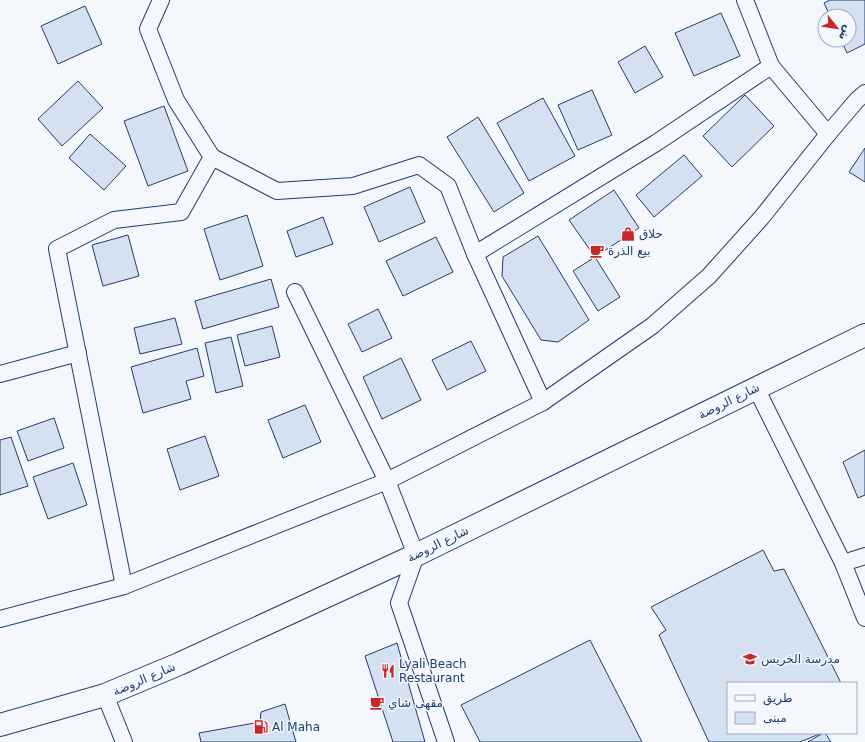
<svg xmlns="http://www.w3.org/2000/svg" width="865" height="742" font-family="'DejaVu Sans','Noto Sans Arabic',sans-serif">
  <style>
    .building { fill: #d5e0f0; stroke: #1d3f73 }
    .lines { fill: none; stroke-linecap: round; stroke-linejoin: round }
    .minor-casing { stroke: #1d3f73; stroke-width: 18 }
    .secondary-casing { stroke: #1d3f73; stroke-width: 24 }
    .minor { stroke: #f4f7fb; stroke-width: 16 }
    .secondary { stroke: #f4f7fb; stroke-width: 22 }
    .labels { text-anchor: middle; stroke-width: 3; stroke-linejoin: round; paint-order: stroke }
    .poi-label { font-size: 12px; fill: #1d3f73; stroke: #f4f7fb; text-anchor: start }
    .street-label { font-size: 12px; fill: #1d3f73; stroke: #f4f7fb }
  </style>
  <rect width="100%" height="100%" fill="#f4f7fb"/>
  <g class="building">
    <path d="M 830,0 L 865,0 L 865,44 L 847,53 L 841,40 L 849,40 L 849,16 L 830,16 L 824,3 Z"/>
    <path d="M 85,6 L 102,44 L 58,64 L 41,26 Z"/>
    <path d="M 721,13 L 740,56 L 694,76 L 675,33 Z"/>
    <path d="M 645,46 L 663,77 L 635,93 L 618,62 Z"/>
    <path d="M 78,81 L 103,108 L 62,146 L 38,119 Z"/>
    <path d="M 592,90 L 612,135 L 578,150 L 558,105 Z"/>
    <path d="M 745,95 L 774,126 L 732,167 L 703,136 Z"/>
    <path d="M 543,98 L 575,156 L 529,181 L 497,123 Z"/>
    <path d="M 164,106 L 188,171 L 148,186 L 124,121 Z"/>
    <path d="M 478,117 L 524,193 L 494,212 L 447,137 Z"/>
    <path d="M 90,134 L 126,166 L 104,190 L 69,158 Z"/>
    <path d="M 865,148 L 865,182 L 849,172 Z"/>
    <path d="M 684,155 L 702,176 L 654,217 L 636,195 Z"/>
    <path d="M 410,187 L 425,222 L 379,242 L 364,207 Z"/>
    <path d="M 614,190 L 639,228 L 595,257 L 569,220 Z"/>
    <path d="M 247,215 L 263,266 L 220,280 L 204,229 Z"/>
    <path d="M 323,217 L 333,244 L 296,257 L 287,231 Z"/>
    <path d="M 128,235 L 139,276 L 103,286 L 92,245 Z"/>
    <path d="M 538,236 L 589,320 L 558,342 L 541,340 L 502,276 L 503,257 Z"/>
    <path d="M 436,237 L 453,272 L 403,296 L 386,261 Z"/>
    <path d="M 595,257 L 620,297 L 598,311 L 573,271 Z"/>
    <path d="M 271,279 L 279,307 L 203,329 L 195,301 Z"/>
    <path d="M 378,309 L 392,338 L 362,352 L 348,324 Z"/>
    <path d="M 175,318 L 182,344 L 140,354 L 134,328 Z"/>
    <path d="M 272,326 L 280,357 L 245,366 L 237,335 Z"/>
    <path d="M 231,337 L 243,386 L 216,393 L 205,343 Z"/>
    <path d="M 471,341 L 486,371 L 447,390 L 432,360 Z"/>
    <path d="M 197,348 L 204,376 L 186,381 L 191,399 L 143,413 L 131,367 Z"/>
    <path d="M 401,358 L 421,400 L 382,419 L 363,377 Z"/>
    <path d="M 305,405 L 321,442 L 283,458 L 268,420 Z"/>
    <path d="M 54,418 L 64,448 L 28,461 L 17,431 Z"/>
    <path d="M 205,436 L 219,476 L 180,490 L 167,449 Z"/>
    <path d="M 11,437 L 28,486 L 0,495 L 0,440 Z"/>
    <path d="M 865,450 L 865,495 L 858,498 L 843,462 Z"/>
    <path d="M 73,463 L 87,505 L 48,519 L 33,477 Z"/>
    <path d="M 763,550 L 774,571 L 784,569 L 841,683 L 728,683 L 728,733 L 822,733 L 800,742 L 709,742 L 659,635 L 666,630 L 651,607 Z"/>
    <path d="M 590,640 L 642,742 L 480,742 L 461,705 Z"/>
    <path d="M 397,643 L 425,742 L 393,742 L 365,656 Z"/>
    <path d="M 285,704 L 296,742 L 201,742 L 199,733 L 260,722 L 261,712 Z"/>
    <path d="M 823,733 L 825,733 L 831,742 L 808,742 Z"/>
  </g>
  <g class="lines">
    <defs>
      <g id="minor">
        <path d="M 161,0 L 148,29 L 176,100 L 212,157 L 277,191 L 353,186 L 419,165 L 448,186 L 475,254 L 543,402"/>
        <path d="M 745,0 L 771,66 L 828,134"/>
        <path d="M 475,254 L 656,143 L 771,66"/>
        <path d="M 295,292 L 387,481 L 416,555 L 399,603 L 446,742"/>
        <path d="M 0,374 L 78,353"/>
        <path d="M 756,388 L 843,563 L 865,618"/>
        <path d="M 843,563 L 865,556"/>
        <path d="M 124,586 L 57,249 L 114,220 L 181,212 L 212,157"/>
        <path d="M 0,619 L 124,586 L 387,481 L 543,402 L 652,326 L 709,276 L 762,217 L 828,134 L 857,100 L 865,93"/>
        <path d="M 105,695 L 124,742"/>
      </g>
      <path id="secondary" d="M 0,725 L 105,695 L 179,664 L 416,555 L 865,335"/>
    </defs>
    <use href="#minor" class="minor-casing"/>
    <use href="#secondary" class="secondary-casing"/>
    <use href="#minor" class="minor"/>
    <use href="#secondary" class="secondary"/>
  </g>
  <defs>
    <symbol id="shop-bare" viewBox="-9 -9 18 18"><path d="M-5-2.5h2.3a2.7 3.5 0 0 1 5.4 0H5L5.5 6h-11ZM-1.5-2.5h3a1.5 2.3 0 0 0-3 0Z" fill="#c62828" stroke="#f4f7fb" stroke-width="2.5" paint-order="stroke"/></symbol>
    <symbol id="cafe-bare" viewBox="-9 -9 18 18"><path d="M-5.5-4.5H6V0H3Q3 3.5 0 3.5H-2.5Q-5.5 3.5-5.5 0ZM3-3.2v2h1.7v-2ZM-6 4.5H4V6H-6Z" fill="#c62828" stroke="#f4f7fb" stroke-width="2.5" paint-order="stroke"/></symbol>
    <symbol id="school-bare" viewBox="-9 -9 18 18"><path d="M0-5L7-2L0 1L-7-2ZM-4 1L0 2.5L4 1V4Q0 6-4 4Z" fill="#c62828" stroke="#f4f7fb" stroke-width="2.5" paint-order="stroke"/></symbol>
    <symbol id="restaurant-bare" viewBox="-9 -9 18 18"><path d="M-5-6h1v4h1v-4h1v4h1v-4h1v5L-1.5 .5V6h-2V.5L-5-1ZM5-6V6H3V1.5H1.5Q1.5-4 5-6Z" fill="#c62828" stroke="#f4f7fb" stroke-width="2.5" paint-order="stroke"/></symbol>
    <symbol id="fuel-bare" viewBox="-9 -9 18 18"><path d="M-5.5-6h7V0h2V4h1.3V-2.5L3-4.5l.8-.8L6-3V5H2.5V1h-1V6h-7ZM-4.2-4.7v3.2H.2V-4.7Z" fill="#c62828" stroke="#f4f7fb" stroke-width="2.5" paint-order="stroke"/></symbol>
  </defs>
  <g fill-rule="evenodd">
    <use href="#shop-bare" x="618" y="224" width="20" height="20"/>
    <use href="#cafe-bare" x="587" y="241" width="20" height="20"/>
    <use href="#school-bare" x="740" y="649" width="20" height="20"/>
    <use href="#restaurant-bare" x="378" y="661" width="20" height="20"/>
    <use href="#cafe-bare" x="367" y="693" width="20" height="20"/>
    <use href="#fuel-bare" x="251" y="717" width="20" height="20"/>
  </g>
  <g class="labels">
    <g class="poi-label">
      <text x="639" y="238">حلاق</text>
      <text x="608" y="255">بيع الذرة</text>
      <text x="761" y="663">مدرسة الخريس</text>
      <text x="399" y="668">Lyali Beach<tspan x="399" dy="14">Restaurant</tspan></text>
      <text x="388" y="707">مقهى شاي</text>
      <text x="272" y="731">Al Maha</text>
    </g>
    <g class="street-label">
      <text transform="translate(729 401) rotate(-26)" y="4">شارع الروضة</text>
      <text transform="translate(438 544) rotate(-26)" y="4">شارع الروضة</text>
      <text transform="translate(144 679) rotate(-23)" y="4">شارع الروضة</text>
    </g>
  </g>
  <rect x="727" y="682" width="130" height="52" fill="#f4f7fb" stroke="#9eadc5"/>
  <rect x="735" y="695" width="20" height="6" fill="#f4f7fb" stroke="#9eadc5"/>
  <text x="763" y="702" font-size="12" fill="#1d3f73">طريق</text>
  <rect x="735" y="712" width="20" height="12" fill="#d5e0f0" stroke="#9eadc5"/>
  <text x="763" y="722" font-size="12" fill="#1d3f73">مبنى</text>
  <g transform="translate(837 28) rotate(120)"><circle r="19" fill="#f4f7fb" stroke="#9eadc5"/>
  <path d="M0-3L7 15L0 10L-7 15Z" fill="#c62828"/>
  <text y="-6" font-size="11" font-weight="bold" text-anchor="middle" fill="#1d3f73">ش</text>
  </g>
</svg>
